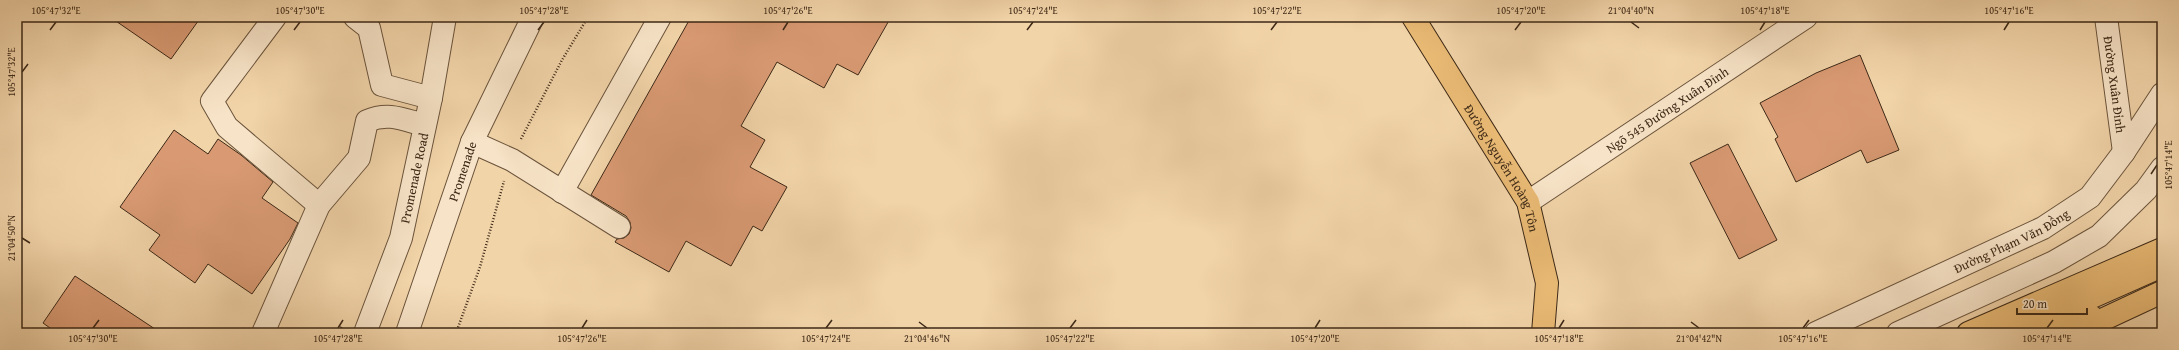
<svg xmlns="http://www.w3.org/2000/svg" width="2179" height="350" font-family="'Gentium Book Plus',serif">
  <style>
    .building { fill: #d99a73; stroke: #3c2816 }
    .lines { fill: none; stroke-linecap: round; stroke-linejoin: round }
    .minor-casing { stroke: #6a533b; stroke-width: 24 }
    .major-casing { stroke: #3c2816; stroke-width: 24 }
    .highway-casing { stroke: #3c2816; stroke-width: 24 }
    .path { stroke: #3c2816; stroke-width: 2.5; stroke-dasharray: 1 2; stroke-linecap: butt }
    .minor { stroke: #f7e3c7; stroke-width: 22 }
    .major { stroke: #e9ba74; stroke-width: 22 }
    .highway { stroke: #e9ba74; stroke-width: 22 }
    .ticks { fill: none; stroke: #3c2816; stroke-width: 1.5 }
    .labels { text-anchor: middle; stroke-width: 4; stroke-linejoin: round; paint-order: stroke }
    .street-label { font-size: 13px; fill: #3c2816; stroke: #f7e3c7 }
    .neatline { fill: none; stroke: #3c2816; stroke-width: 1.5 }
    .ticks-label { font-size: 10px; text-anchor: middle; fill: #3c2816 }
  </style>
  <rect width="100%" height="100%" fill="#f2d4a9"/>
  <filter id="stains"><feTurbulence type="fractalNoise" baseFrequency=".005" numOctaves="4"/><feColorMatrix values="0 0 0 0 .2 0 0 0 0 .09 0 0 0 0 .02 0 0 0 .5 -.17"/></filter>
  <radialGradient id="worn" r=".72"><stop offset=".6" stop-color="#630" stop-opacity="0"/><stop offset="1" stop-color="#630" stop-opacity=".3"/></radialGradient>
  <g class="building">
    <path d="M 110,17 L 201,17 L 171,59 Z"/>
    <path d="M 691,17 L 891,17 L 858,75 L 837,64 L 824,88 L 777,62 L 741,126 L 765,140 L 750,167 L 787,187 L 762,231 L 753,226 L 731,266 L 686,241 L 669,272 L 615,242 L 617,239 L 624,238 L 629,234 L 631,228 L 630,222 L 626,216 L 591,195 Z"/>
    <path d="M 1860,55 L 1899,150 L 1867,163 L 1861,150 L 1796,182 L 1775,139 L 1778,137 L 1760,103 L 1816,73 Z"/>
    <path d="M 174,130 L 208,154 L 218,139 L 241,155 L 273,182 L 262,198 L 298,223 L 290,239 L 252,294 L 208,264 L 195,283 L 149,250 L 160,235 L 120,207 Z"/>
    <path d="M 1728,144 L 1777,240 L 1739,259 L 1690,163 Z"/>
    <path d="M 75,276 L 161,333 L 57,333 L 43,323 Z"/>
  </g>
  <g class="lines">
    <defs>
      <g id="minor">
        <path d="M 275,17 L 212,101 L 227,127 L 319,205 L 359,158 L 367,121 C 388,112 402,119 424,125"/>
        <path d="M 355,17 L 369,28 L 382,85 L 431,98"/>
        <path id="s1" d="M 2106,17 L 2124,152"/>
        <path d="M 472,142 L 512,160 L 619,227"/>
        <path d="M 562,192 L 660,17"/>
        <path id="s2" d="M 1528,202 L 1806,17"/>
        <path d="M 263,333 L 319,205"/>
        <path id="s3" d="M 365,333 L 401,238 L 431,98 L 445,17"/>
        <path id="s4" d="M 407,333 L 472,142 L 533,17"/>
        <path id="s5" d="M 1816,333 L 2043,228 L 2090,197 L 2124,152 L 2162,94"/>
        <path d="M 1898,333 L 2054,262 L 2099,236 L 2146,190 L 2162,168"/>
      </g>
      <g id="major">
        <path id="s6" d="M 1413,17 L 1528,202 L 1547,283 L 1543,333"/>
        <path d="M 1968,333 L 2162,249"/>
        <path d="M 2053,333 L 2091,316"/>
      </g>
      <g id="highway">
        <path d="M 2011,333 L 2162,266"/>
        <path d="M 2074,333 L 2162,292"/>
      </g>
    </defs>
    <use href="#minor" class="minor-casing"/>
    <use href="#major" class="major-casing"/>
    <use href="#highway" class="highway-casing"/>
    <g class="path">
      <path d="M 521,139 L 562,60 L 588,17"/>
      <path d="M 338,333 L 342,326"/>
      <path d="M 456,333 L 480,267 L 504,181"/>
    </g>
    <use href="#minor" class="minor"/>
    <use href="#major" class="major"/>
    <use href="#highway" class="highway"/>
  </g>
  <path class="ticks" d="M 1631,22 L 1639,28M 50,30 L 56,22M 294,30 L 300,22M 538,30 L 544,22M 783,30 L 788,22M 1027,30 L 1033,22M 1271,30 L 1277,22M 1515,30 L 1521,22M 1760,30 L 1765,22M 2004,30 L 2009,22M 22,72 L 28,64M 2151,174 L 2157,165M 22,238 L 30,243M 919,322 L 927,328M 1691,322 L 1699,328M 93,328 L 99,320M 338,328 L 343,320M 582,328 L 587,320M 826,328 L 832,320M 1070,328 L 1076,320M 1315,328 L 1320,320M 1559,328 L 1564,320M 1803,328 L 1809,320M 2047,328 L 2053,320"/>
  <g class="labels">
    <g class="street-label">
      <text dy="5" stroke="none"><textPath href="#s1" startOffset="68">Đường Xuân Đỉnh</textPath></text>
      <text dy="5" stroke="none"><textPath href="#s2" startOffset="167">Ngõ 545 Đường Xuân Đỉnh</textPath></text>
      <text dy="5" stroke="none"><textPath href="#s6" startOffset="176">Đường Nguyễn Hoàng Tôn</textPath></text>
      <text dy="5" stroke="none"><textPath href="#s4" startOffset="171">Promenade</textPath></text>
      <text dy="5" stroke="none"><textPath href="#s3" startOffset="163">Promenade Road</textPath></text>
      <text dy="5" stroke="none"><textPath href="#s5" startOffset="216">Đường Phạm Văn Đồng</textPath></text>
    </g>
  </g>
  <rect width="2179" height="350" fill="none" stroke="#f2d4a9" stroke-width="44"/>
  <path d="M2017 308v6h70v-6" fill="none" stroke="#3c2816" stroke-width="2"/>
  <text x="2023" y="308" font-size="12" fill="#3c2816" stroke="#f7e3c7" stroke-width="3" paint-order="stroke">20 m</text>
  <rect x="22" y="22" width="2135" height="306" class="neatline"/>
  <g class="ticks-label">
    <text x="56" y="14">105°47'32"E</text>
    <text x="300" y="14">105°47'30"E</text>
    <text x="544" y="14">105°47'28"E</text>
    <text x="788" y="14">105°47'26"E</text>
    <text x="1033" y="14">105°47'24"E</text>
    <text x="1277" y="14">105°47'22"E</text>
    <text x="1521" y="14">105°47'20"E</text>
    <text x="1631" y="14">21°04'40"N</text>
    <text x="1765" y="14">105°47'18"E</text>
    <text x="2009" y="14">105°47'16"E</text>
    <text transform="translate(11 72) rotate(-90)" y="4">105°47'32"E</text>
    <text transform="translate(2168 165) rotate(-90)" y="4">105°47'14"E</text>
    <text transform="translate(11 238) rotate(-90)" y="4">21°04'50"N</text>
    <text x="93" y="342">105°47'30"E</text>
    <text x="338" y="342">105°47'28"E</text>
    <text x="582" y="342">105°47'26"E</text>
    <text x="826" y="342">105°47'24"E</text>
    <text x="927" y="342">21°04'46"N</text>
    <text x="1070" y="342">105°47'22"E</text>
    <text x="1315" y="342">105°47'20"E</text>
    <text x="1559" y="342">105°47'18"E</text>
    <text x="1699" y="342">21°04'42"N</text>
    <text x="1803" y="342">105°47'16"E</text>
    <text x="2047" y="342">105°47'14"E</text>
  </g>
  <rect width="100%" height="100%" filter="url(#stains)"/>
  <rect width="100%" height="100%" fill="url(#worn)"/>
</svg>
